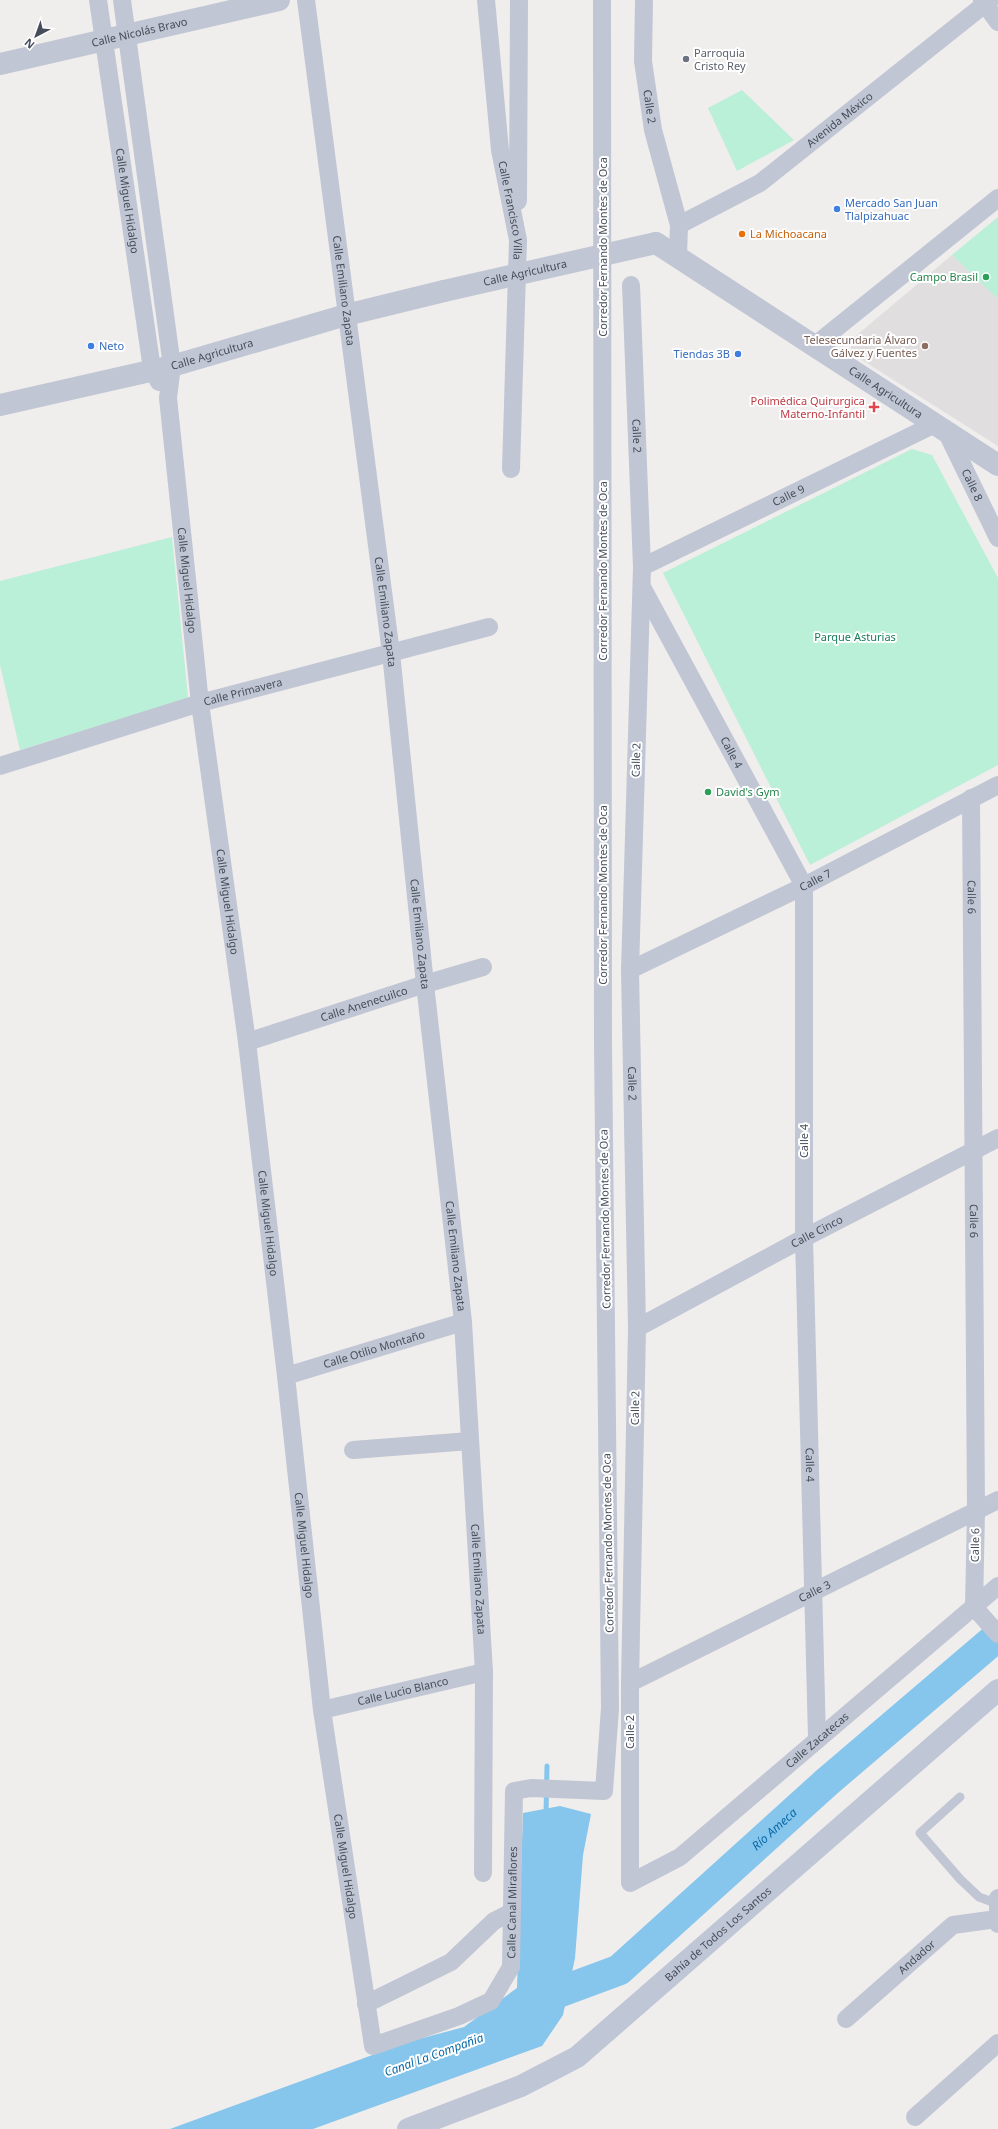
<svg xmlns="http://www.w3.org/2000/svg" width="998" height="2129" font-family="'Noto Sans',sans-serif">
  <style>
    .education { fill: #e1dedf }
    .green { fill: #baefd8 }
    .water { fill: #86c5ec }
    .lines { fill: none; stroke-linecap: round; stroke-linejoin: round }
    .stream { stroke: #86c5ec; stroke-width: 5 }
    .river { stroke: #86c5ec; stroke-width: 31 }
    .service { stroke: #c0c6d3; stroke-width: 9 }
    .minor { stroke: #c0c6d3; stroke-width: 18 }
    .tertiary { stroke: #c0c6d3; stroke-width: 22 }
    .secondary { stroke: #bfc6d6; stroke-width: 22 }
    .tertiary-bridge { stroke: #c0c6d3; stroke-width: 22 }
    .worship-dot { fill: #6b7280; stroke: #fff; stroke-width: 1.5 }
    .shop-dot { fill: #3f7fe0; stroke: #fff; stroke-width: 1.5 }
    .food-dot { fill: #e8710a; stroke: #fff; stroke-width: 1.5 }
    .leisure-dot { fill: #2e9e5b; stroke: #fff; stroke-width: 1.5 }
    .education-dot { fill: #8d6e63; stroke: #fff; stroke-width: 1.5 }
    .health-dot { fill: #e0444e; stroke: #fff; stroke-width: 1.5 }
    .labels { text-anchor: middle; stroke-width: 4; stroke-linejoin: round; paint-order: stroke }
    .street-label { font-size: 11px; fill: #454d5a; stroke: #fff }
    .worship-label { font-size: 11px; fill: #5b616d; stroke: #fff; text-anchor: start }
    .shop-label { font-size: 11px; fill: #366cbe; stroke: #fff; text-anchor: start }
    .food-label { font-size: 11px; fill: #c56008; stroke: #fff; text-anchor: start }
    .leisure-label { font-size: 11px; fill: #27864d; stroke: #fff; text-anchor: end }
    .education-label { font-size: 11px; fill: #785e54; stroke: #fff; text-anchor: end }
    .health-label { font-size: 11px; fill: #be3a42; stroke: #fff; text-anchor: end }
    .park-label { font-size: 11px; fill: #167c5b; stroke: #fff }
    .water-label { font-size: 12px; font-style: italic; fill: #0b6ba8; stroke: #fff }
  </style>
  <rect width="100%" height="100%" fill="#f0eded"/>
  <path class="education" d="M 952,255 L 998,299 L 998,446 L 851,353 L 851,340 Z"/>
  <g class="green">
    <path d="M 742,90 L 794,140 L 737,171 L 708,108 Z"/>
    <path d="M 998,217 L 998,299 L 952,255 Z"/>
    <path d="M 912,449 L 932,455 L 998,578 L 998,765 L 810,865 L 663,573 Z"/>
    <path d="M 172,537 L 188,698 L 20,750 L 0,665 L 0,581 Z"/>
  </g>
  <path class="water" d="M 560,1806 L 591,1814 L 583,1855 L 575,1958 L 563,2015 L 542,2046 L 313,2129 L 170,2129 L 408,2042 L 464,2027 L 517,1988 L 523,1813 Z"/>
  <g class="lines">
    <path class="stream" d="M 546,1815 L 547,1766"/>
    <path class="river" id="s1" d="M 538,2000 L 619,1970 L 828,1781 L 998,1636"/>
    <path class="service" d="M 960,1797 L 920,1833 L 960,1879 L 979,1897 L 998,1904"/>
    <g class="minor">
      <path id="s2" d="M 98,0 L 152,369 L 159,382"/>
      <path id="s3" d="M 122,0 L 172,366 L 168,398 L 200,703 L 247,1042 L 286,1376 L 322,1710 L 373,2046 L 459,2016 L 491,2001 L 511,1967 L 514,1791 L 531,1788 L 604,1791 L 610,1708 L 603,1044 L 602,0"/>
      <path id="s4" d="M 306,0 L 391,653 L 425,984 L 463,1322 L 484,1672 L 483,1873"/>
      <path id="s5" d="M 486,0 L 500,150 L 518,240 L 511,469"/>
      <path id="s6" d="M 644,0 L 643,61 L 653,130 L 679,225 L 678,257"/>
      <path d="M 982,0 L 998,22"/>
      <path d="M 518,201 L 519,0"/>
      <path id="s7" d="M 679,225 L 760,183 L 990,0"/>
      <path id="s8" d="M 631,285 L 642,567 L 630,970 L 637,1328 L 630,1683 L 630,1883 L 680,1857 L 998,1586"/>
      <path d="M 814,346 L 998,198"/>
      <path id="s9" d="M 946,431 L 998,538"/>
      <path id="s10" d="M 642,567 L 935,424"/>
      <path id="s11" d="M 642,587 L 804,886 L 804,1238 L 817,1738"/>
      <path id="s12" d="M 0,766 L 200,703 L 489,627"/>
      <path id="s13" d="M 971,798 L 976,1511 L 974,1607 L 998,1634"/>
      <path id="s14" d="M 630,970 L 804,886 L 998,785"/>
      <path id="s15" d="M 247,1042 L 425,984 L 483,967"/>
      <path id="s16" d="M 637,1328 L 804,1238 L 998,1138"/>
      <path id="s17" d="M 286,1376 L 463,1322"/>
      <path d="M 353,1450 L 470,1441"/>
      <path id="s18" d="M 630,1683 L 998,1500"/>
      <path id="s19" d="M 322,1710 L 484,1672"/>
      <path d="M 998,1898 L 998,1924"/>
      <path d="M 366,2004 L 451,1962 L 494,1921 L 512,1912"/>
      <path id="s20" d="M 846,2019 L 953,1925 L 997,1919"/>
      <path d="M 915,2117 L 998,2043"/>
    </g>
    <g class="tertiary">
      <path id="s21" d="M 0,64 L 279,0"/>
      <path id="s22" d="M 656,243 L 998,465"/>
      <path id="s23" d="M 0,405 L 172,366 L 346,315 L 444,291"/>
    </g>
    <path class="secondary" id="s24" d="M 408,2129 L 521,2086 L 577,2057 L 998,1690"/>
    <path class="tertiary-bridge" id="s25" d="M 444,291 L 656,243"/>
  </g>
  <circle class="worship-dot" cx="686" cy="59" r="4"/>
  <g class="shop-dot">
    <circle cx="837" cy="209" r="4"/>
    <circle cx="91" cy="346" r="4"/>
    <circle cx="738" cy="354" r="4"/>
  </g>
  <circle class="food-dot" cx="742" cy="234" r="4"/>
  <g class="leisure-dot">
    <circle cx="986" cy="277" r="4"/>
    <circle cx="708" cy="792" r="4"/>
  </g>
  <circle class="education-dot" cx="925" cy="346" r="4"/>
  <path class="health-dot" d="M872 401h4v4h4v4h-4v4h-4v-4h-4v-4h4z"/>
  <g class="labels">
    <g class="street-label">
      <text dy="4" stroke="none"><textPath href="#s21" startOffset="143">Calle Nicolás Bravo</textPath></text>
      <text dy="4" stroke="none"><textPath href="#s6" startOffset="107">Calle 2</textPath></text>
      <text dy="4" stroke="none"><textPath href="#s7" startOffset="193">Avenida México</textPath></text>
      <text dy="4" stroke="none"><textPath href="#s2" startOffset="203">Calle Miguel Hidalgo</textPath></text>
      <text dy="4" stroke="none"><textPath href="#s5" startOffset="212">Calle Francisco Villa</textPath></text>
      <text transform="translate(603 247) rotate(-90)" y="4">Corredor Fernando Montes de Oca</text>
      <text dy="4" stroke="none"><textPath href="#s25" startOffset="83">Calle Agricultura</textPath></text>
      <text dy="4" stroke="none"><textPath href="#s4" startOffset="293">Calle Emiliano Zapata</textPath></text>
      <text dy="4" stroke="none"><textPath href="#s23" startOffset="218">Calle Agricultura</textPath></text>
      <text dy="4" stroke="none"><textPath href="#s22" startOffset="274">Calle Agricultura</textPath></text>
      <text dy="4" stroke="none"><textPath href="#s8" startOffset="151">Calle 2</textPath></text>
      <text dy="4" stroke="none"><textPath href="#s9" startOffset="60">Calle 8</textPath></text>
      <text dy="4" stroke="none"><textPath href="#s10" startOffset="163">Calle 9</textPath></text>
      <text transform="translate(603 571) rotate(-90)" y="4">Corredor Fernando Montes de Oca</text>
      <text dy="4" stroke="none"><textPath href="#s3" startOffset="585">Calle Miguel Hidalgo</textPath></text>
      <text dy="4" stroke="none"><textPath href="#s4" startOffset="617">Calle Emiliano Zapata</textPath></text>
      <text dy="4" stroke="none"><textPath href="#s12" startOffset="254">Calle Primavera</textPath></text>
      <text dy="4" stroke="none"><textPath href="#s11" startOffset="188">Calle 4</textPath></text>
      <text transform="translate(636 760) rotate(-88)" y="4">Calle 2</text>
      <text dy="4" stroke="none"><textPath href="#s14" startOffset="206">Calle 7</textPath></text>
      <text transform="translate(603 895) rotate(-90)" y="4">Corredor Fernando Montes de Oca</text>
      <text dy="4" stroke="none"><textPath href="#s13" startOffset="99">Calle 6</textPath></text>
      <text dy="4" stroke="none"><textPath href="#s3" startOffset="909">Calle Miguel Hidalgo</textPath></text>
      <text dy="4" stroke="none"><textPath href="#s4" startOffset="941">Calle Emiliano Zapata</textPath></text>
      <text dy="4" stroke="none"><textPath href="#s15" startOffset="123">Calle Anenecuilco</textPath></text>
      <text dy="4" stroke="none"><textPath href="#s8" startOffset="799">Calle 2</textPath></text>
      <text transform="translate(804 1141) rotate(-90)" y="4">Calle 4</text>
      <text transform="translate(605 1219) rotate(-91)" y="4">Corredor Fernando Montes de Oca</text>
      <text dy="4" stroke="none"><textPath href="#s13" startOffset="423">Calle 6</textPath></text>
      <text dy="4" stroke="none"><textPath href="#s3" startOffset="1233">Calle Miguel Hidalgo</textPath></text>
      <text dy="4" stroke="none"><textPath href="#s16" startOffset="204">Calle Cinco</textPath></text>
      <text dy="4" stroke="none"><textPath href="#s4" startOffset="1265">Calle Emiliano Zapata</textPath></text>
      <text dy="4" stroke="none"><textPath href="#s17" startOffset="92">Calle Otilio Montaño</textPath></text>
      <text transform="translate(635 1408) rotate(-89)" y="4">Calle 2</text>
      <text dy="4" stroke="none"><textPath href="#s11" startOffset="919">Calle 4</textPath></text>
      <text transform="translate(608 1543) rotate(-91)" y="4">Corredor Fernando Montes de Oca</text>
      <text dy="4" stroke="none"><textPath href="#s3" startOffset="1557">Calle Miguel Hidalgo</textPath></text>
      <text transform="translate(975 1545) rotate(-89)" y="4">Calle 6</text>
      <text dy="4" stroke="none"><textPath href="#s4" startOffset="1589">Calle Emiliano Zapata</textPath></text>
      <text dy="4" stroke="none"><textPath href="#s18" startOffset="206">Calle 3</textPath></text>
      <text dy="4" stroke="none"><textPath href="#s19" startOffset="83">Calle Lucio Blanco</textPath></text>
      <text transform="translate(630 1732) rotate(-90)" y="4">Calle 2</text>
      <text dy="4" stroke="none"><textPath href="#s8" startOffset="1835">Calle Zacatecas</textPath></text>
      <text dy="4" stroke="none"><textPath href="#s3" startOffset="1881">Calle Miguel Hidalgo</textPath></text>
      <text dy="4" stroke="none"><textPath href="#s3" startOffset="2293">Calle Canal Miraflores</textPath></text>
      <text dy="4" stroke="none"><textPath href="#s24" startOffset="371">Bahía de Todos Los Santos</textPath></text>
      <text dy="4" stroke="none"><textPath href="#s20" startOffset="94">Andador</textPath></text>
    </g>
    <g class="worship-label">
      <text x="694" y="57">Parroquia<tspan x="694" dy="13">Cristo Rey</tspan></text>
    </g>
    <g class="shop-label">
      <text x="845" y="207">Mercado San Juan<tspan x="845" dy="13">Tlalpizahuac</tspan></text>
      <text x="99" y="350">Neto</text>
      <text x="730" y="358" text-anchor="end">Tiendas 3B</text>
    </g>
    <g class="food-label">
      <text x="750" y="238">La Michoacana</text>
    </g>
    <g class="leisure-label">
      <text x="978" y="281">Campo Brasil</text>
      <text x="716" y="796" text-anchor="start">David's Gym</text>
    </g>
    <g class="education-label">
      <text x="917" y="344">Telesecundaria Álvaro<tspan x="917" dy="13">Gálvez y Fuentes</tspan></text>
    </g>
    <g class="health-label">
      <text x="865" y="405">Polimédica Quirurgica<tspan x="865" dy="13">Materno-Infantil</tspan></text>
    </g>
    <g class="park-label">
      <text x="855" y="641">Parque Asturias</text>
    </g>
    <g class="water-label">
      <text dy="4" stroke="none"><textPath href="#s1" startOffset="296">Río Ameca</textPath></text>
      <text transform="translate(434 2055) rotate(-20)" y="4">Canal La Compañia</text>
    </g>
  </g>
  <g transform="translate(36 36) rotate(221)" stroke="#ffffff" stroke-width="3" paint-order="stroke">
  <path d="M0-3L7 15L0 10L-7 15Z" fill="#454d5a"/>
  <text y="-6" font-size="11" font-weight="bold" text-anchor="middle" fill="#454d5a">N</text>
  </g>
</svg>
